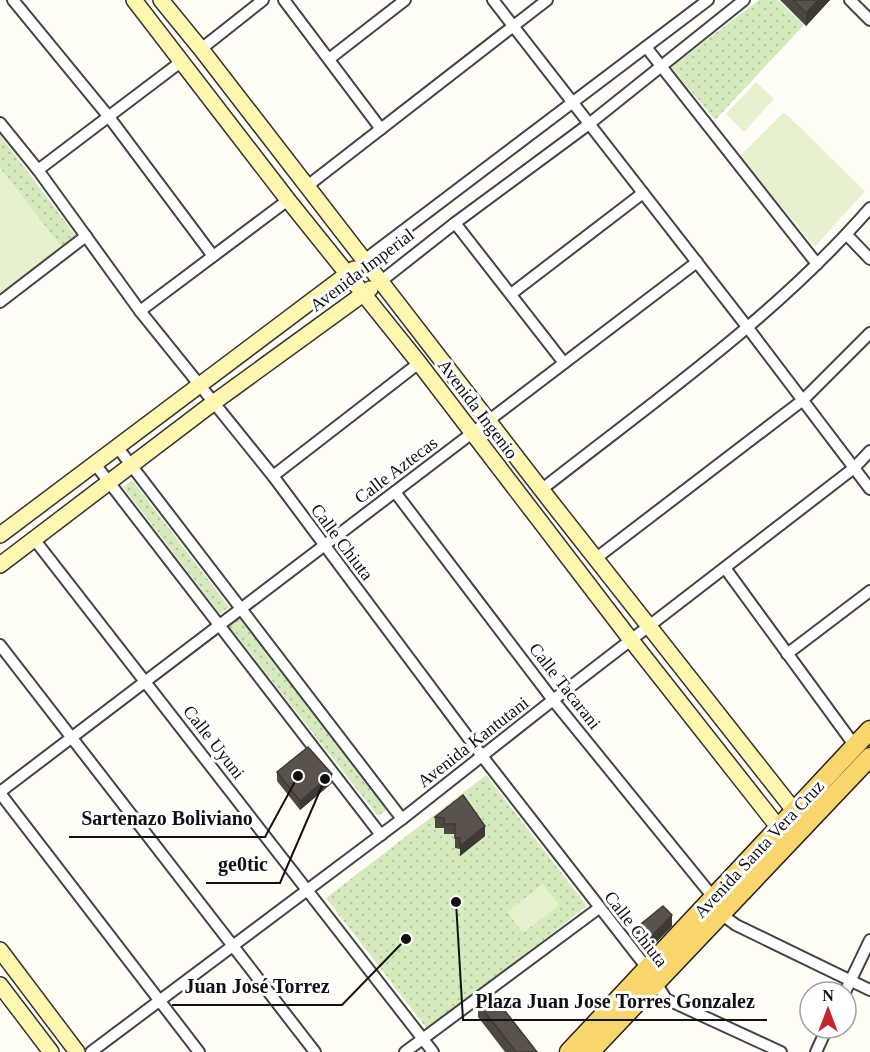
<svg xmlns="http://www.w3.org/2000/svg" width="870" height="1052" font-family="'Times New Roman',serif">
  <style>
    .park { fill: url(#park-dots) }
    .pitch { fill: #e6f2cf }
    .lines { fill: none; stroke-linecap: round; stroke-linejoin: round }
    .street-casing { stroke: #444; stroke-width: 14 }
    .secondary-casing { stroke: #333; stroke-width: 18 }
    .primary-casing { stroke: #222; stroke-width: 21 }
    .street { stroke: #fff; stroke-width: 10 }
    .secondary { stroke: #fff6b0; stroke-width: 15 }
    .primary { stroke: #f9d66b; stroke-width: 18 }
    .wall { fill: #4d4742 }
    .shaded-wall { fill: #3f3936 }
    .building { fill: #5a524d; stroke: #3f3936; stroke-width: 1.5 }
    .labels { text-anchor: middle; stroke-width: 6; stroke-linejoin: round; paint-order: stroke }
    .street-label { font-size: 18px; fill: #111; stroke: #fff }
    .leader { fill: none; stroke: #111; stroke-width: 2 }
    .callout-dot { fill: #111; stroke: #fff; stroke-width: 2 }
    .callout-label { font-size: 20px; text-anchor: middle; font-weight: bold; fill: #111; stroke: #fff; stroke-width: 6; stroke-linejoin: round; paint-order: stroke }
  </style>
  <defs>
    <pattern id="park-dots" width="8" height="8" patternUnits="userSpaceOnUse" patternTransform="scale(1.5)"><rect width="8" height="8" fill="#d5ebbd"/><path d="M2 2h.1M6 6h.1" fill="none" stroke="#b6c8a1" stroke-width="1.8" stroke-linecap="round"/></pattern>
  </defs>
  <rect width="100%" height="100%" fill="#fffdf5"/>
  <g class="park">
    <path d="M 759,0 L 778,0 L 804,25 L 715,120 L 671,67 Z"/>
    <path d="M 0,135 L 76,236 L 62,248 L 0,168 Z"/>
    <path d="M 132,480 L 229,607 L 220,614 L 123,487 Z"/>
    <path d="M 240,618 L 389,808 L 378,816 L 229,626 Z"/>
    <path d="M 486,775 L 587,906 L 428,1030 L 326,898 Z"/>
  </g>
  <g class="pitch">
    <path d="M 756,82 L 774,99 L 744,132 L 726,114 Z"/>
    <path d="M 784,112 L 865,191 L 815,247 L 740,156 Z"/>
    <path d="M 0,168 L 62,248 L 0,296 Z"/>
    <path d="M 543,884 L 559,905 L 523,933 L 507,912 Z"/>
  </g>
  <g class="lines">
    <defs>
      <g id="street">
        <path d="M 13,0 L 109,117 L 213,256"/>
        <path d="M 284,0 L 381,129"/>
        <path d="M 493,0 L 748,328 L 870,489"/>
        <path d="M 850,0 L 870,20"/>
        <path d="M 646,47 L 817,264"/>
        <path d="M 201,49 L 263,0"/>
        <path d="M 329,59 L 405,0"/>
        <path d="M 0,123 L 38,170 L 140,311 L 273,476 L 482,756 L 647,968 L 666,999 L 781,1052"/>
        <path d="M 38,170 L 182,61"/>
        <path d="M 306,187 L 547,0"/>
        <path d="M 455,223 L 564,363"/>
        <path d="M 847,235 L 870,259"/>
        <path d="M 363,261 L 708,0"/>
        <path d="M 380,282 L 455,223 L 589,124 L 744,0"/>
        <path d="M 511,294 L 643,193"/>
        <path d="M 0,302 L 86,236"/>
        <path d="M 140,311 L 288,200"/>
        <path d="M 118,448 L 402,819"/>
        <path d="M 95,464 L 381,835"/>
        <path d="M 273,476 L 419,363"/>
        <path d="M 541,490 C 654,401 775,317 870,208"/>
        <path d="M 395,492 L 553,700 L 713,897"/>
        <path d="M 34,539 L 433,1052"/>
        <path d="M 595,559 L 803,400 L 870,333"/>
        <path d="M 725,568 L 855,746"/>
        <path d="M 0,645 L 315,1052"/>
        <path d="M 787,654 L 870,591"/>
        <path d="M 0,792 L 697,262"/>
        <path d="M 0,793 L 199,1052"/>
        <path d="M 721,914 L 736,925 L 870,990"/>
        <path d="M 845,992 L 870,940"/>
        <path d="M 91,1052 L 402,819 L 553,700 L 854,468 L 870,451"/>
        <path d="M 405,1052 L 599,908"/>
        <path d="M 816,1052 L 827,1028"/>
      </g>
      <g id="secondary">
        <path d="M 134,0 L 288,200 L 419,363 L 631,640 L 786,837"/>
        <path d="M 161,0 L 201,49 L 548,498 L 800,818"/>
        <path d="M 0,535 L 354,269"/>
        <path d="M 0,565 L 213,403 L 370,289"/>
        <path d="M 0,950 L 77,1052"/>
        <path d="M 0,985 L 51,1052"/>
      </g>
      <g id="primary">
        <path d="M 569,1052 L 870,730"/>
        <path d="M 590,1052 L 870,757"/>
      </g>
    </defs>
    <use href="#street" class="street-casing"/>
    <use href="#secondary" class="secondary-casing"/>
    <use href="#primary" class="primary-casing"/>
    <use href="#street" class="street"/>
    <use href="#secondary" class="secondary"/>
    <use href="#primary" class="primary"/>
  </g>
  <g class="wall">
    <path d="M 780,0 L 830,0 L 806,26 Z"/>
    <path d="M 277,772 L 332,783 L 300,810 L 277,781 Z"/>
    <path d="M 463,795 L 485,836 L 460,856 L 460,849 L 455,848 L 455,834 L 444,834 L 444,828 L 435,828 L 435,817 Z"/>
    <path d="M 672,926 L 645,954 L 635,940 L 635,929 Z"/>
    <path d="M 478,1003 L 537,1052 L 505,1052 L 478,1017 Z"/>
  </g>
  <g class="shaded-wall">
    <path d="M 818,0 L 830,0 L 806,26 L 806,13 Z"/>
    <path d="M 332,774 L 332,783 L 300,810 L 300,801 Z"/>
    <path d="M 485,826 L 485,836 L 460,856 L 460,846 Z"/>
    <path d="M 672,915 L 672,926 L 645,954 L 645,943 Z"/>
  </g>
  <g class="building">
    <path d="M 793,0 L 818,0 L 806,13 Z"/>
    <path d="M 308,747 L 332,774 L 300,801 L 277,772 Z"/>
    <path d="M 463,795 L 485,826 L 460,846 L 460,838 L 455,838 L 455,824 L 444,824 L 444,818 L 435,817 Z"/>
    <path d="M 663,906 L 672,915 L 645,943 L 635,929 Z"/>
    <path d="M 491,993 L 537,1052 L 516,1052 L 478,1003 Z"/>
  </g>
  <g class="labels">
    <g class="street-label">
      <text transform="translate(362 270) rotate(-37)" y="6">Avenida Imperial</text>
      <text transform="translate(478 409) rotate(53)" y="6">Avenida Ingenio</text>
      <text transform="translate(396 470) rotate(-37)" y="6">Calle Aztecas</text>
      <text transform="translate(342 542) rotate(53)" y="6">Calle Chiuta</text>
      <text transform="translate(565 686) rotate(52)" y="6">Calle Tacarani</text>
      <text transform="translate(214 742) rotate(52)" y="6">Calle Uyuni</text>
      <text transform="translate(473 742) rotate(-38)" y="6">Avenida Kantutani</text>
      <text transform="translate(759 849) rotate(-47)" y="6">Avenida Santa Vera Cruz</text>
      <text transform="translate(636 929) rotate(52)" y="6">Calle Chiuta</text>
    </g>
  </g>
  <path class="leader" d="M298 776L265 837H69M325 779L280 883H206M406 939L342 1005H172M456 902L463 1020H767"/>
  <g class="callout-dot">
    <circle cx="298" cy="776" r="6"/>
    <circle cx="325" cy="779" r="6"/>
    <circle cx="406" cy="939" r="6"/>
    <circle cx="456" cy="902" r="6"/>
  </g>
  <g class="callout-label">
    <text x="167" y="825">Sartenazo Boliviano</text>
    <text x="243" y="871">ge0tic</text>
    <text x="257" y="993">Juan José Torrez</text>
    <text x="615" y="1008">Plaza Juan Jose Torres Gonzalez</text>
  </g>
  <g transform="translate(828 1010)"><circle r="28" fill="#ffffff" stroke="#a0a0a0" stroke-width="1.5"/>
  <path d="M0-4.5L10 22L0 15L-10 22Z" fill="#c4262e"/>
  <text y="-9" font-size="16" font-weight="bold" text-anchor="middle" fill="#111111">N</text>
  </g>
</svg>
